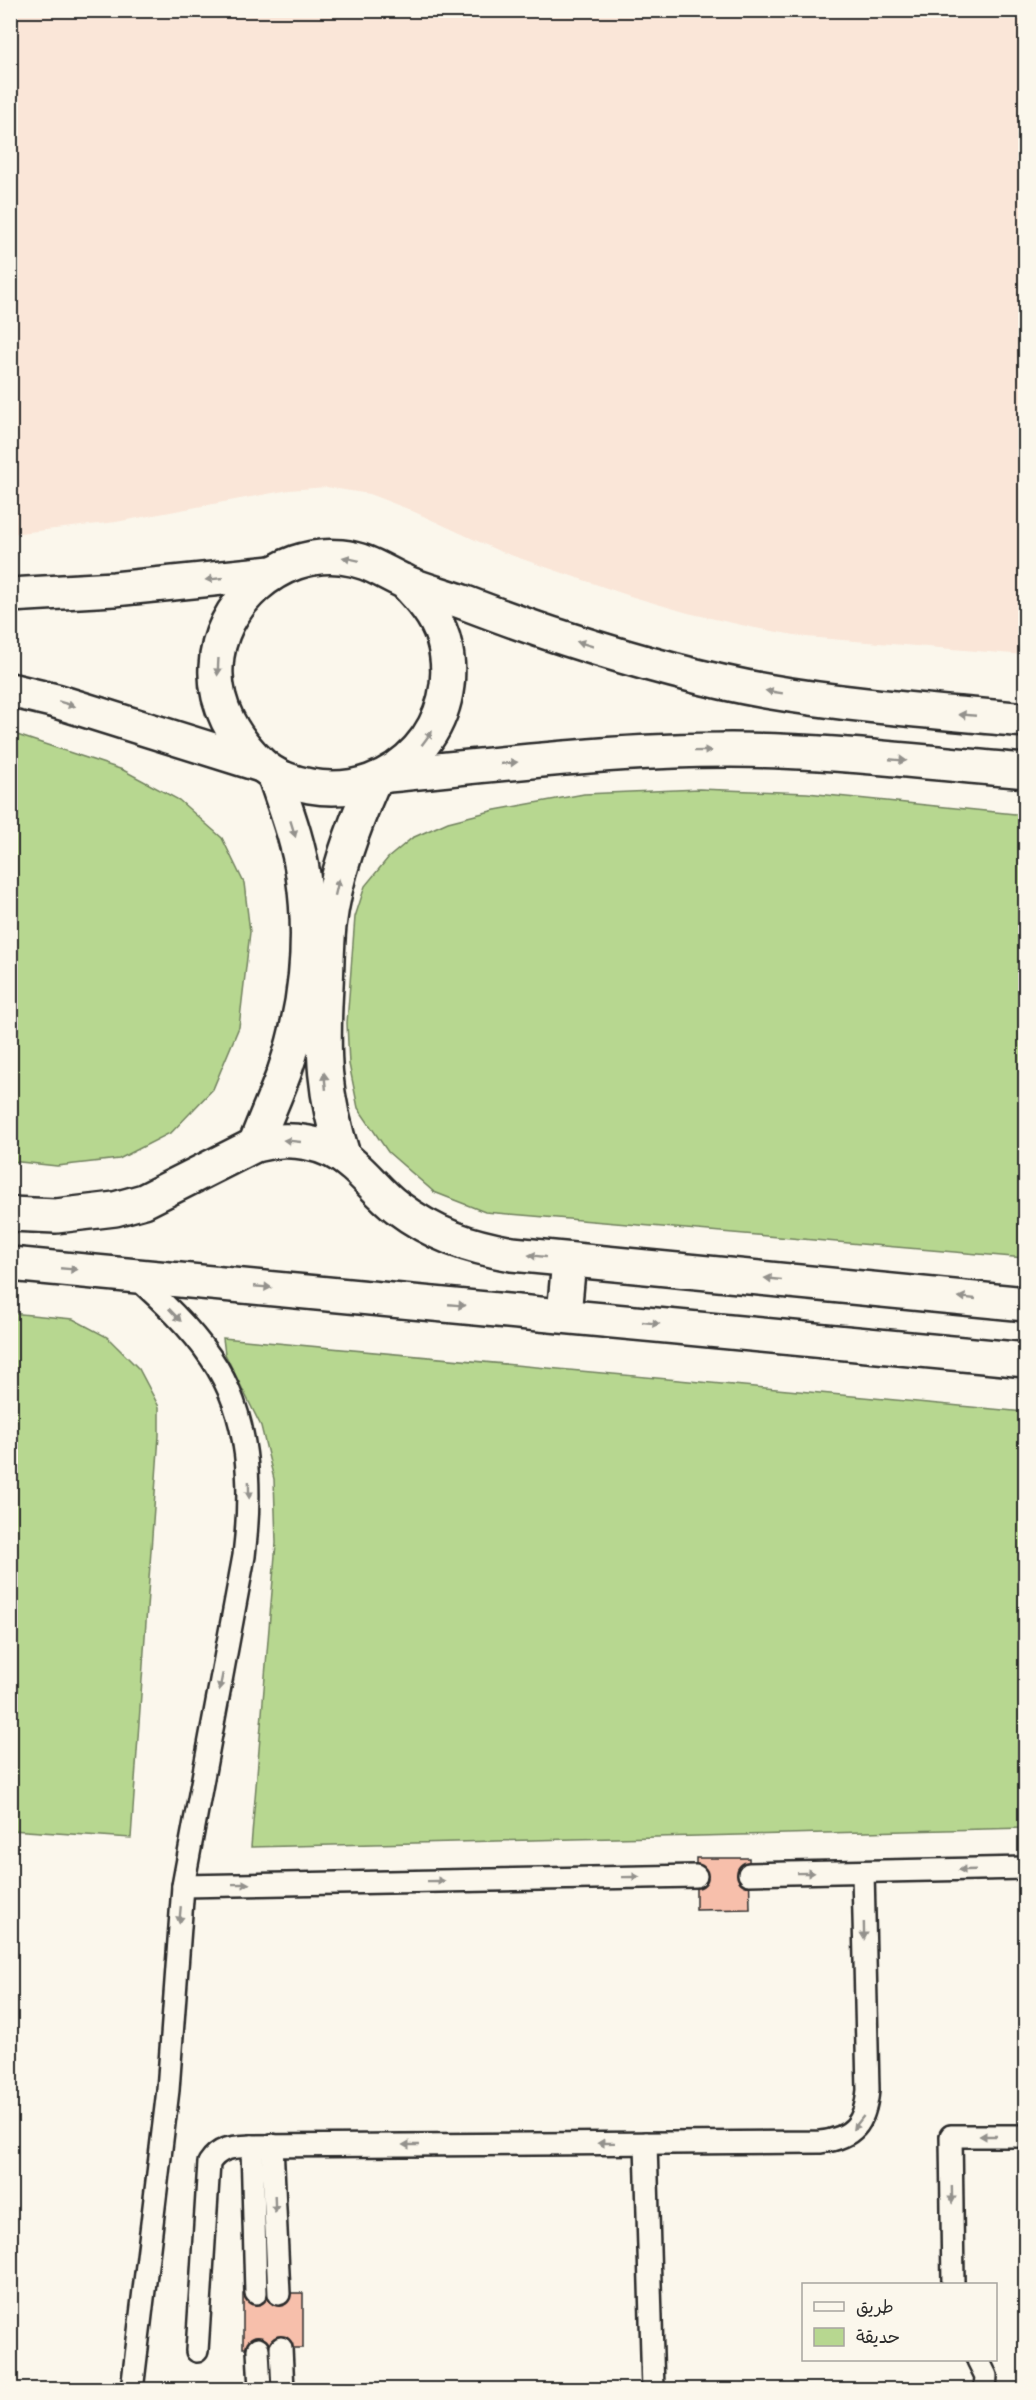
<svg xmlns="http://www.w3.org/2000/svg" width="1036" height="2400" font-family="Caveat,'Playpen Sans Arabic',sans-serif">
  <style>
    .built { fill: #fae6d8 }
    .green { fill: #b7d790; stroke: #71815e; stroke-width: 1.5 }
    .building { fill: #f7bfab; stroke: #2b2b2b; stroke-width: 1.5 }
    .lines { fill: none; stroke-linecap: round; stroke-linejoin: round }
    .lane-casing { stroke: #2b2b2b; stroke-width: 26 }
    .secondary-casing { stroke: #2b2b2b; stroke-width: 38 }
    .lane { stroke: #fbf7ec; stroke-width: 21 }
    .secondary { stroke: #fbf7ec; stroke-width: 33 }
    .oneway { fill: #93918c }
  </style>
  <rect width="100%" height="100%" fill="#fbf7ec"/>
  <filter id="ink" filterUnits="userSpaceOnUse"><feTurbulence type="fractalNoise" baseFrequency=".0167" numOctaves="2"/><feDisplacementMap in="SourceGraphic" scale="12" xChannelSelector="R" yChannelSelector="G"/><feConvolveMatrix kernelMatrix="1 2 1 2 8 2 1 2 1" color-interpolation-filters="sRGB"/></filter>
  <g filter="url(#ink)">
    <path class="built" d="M 10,11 L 1025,11 L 1025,655 L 806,637 L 755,628 L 688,613 L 630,596 L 499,551 L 408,509 L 369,494 L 326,487 L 289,490 L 116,522 L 11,534 Z"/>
    <g class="green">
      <path d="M 11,733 L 123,770 L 179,800 L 222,838 L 244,883 L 250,932 L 239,1027 L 213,1089 L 172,1132 L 119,1159 L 57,1166 L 11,1161 Z"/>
      <path d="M 699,789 L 807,793 L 1025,815 L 1025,1258 L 485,1212 L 434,1192 L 388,1152 L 358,1108 L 349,1064 L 347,1023 L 355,917 L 365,886 L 388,858 L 412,838 L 448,822 L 495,810 L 584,794 Z"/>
      <path d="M 10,1313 L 73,1319 L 107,1337 L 139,1369 L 159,1407 L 159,1435 L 131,1838 L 11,1830 Z"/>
      <path d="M 223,1338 L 1025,1412 L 1025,1828 L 251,1847 L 276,1543 L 274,1479 L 261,1426 L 225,1354 Z"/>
    </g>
    <g class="building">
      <path d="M 696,1858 L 749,1858 L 750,1909 L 696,1910 Z"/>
      <rect x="243" y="2293" width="60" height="55"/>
    </g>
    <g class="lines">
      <defs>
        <g id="lane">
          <path d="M 749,1874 L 1026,1868"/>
          <path d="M 183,1886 L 696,1876"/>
          <path d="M 646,2143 L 653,2390"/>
          <path d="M 272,2145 L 279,2294"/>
          <path d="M 252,2146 L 256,2293"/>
          <path d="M 953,2284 L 951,2136 L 1026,2136"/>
          <path d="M 281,2348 L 283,2390"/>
          <path d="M 258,2349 L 260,2390"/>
          <path d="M 197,2351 L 209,2163 C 220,2146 234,2147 252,2146 L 820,2142 C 854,2138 865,2123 868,2090 L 863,1872"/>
          <path d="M 978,2360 L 986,2376 L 985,2390"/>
          <path d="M 132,2390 L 168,2090 L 183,1886 L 244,1556 C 252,1489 251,1416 211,1358 C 190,1327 161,1300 133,1275"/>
        </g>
        <g id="secondary">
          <path d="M 404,581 C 420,598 436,615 443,638 C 467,722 397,802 310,786 C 293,783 274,776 261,764 C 234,739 214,705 216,667 C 218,605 279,550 341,557 C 368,560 381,571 405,582 C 423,590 444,595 463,602 C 497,615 532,628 567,639 C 632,660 699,679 766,691 C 852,706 939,712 1026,720"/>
          <path d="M 10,595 L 114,589 L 272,573"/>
          <path d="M 10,690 L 56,701 L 261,765"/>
          <path d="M 388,775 C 502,764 616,750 731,750 C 829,750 928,763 1026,771"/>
          <path d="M 255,1145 C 264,1121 275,1097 284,1073 C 306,1010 313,941 303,875 C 298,840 285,807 274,774"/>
          <path d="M 344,1158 C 323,1094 322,1053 326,986 C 327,966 327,946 329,926 C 335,876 353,828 373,782"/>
          <path d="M 10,1214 L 56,1216 L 115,1209 L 144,1201 L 255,1145 C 288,1136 328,1141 354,1166 C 369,1179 381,1195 397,1207 C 434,1235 468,1246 512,1254 L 1026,1304"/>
          <path d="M 10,1264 L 1026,1360"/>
          <path d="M 564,1315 L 569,1260"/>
        </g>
      </defs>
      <use href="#lane" class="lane-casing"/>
      <use href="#secondary" class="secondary-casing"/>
      <use href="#lane" class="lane"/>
      <use href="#secondary" class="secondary"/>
    </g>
    <defs><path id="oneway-solid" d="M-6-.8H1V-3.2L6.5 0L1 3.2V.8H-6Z" transform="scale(1.5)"/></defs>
    <g class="oneway">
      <use href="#oneway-solid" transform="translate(351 559) rotate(-168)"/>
      <use href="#oneway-solid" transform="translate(214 579) rotate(174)"/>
      <use href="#oneway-solid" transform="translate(585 644) rotate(-163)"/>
      <use href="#oneway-solid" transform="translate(218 667) rotate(93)"/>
      <use href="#oneway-solid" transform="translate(774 692) rotate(-171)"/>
      <use href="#oneway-solid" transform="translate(67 704) rotate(17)"/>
      <use href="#oneway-solid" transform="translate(967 715) rotate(-175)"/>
      <use href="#oneway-solid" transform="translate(427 738) rotate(-53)"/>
      <use href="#oneway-solid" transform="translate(703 751) rotate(-1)"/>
      <use href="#oneway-solid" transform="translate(898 760) rotate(5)"/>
      <use href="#oneway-solid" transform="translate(509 763) rotate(-6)"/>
      <use href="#oneway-solid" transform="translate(293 829) rotate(73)"/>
      <use href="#oneway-solid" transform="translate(337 887) rotate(-77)"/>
      <use href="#oneway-solid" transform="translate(325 1081) rotate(-96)"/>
      <use href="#oneway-solid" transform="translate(292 1141) rotate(-174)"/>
      <use href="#oneway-solid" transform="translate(537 1256) rotate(-174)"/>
      <use href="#oneway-solid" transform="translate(69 1269) rotate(5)"/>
      <use href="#oneway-solid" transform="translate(773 1279) rotate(-174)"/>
      <use href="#oneway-solid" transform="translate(263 1287) rotate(5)"/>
      <use href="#oneway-solid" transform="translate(967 1298) rotate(-174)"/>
      <use href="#oneway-solid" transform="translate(457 1305) rotate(5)"/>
      <use href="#oneway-solid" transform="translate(175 1315) rotate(46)"/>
      <use href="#oneway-solid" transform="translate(651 1323) rotate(6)"/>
      <use href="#oneway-solid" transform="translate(249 1490) rotate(89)"/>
      <use href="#oneway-solid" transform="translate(221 1682) rotate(101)"/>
      <use href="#oneway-solid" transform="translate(967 1870) rotate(178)"/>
      <use href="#oneway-solid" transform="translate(806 1873) rotate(-1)"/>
      <use href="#oneway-solid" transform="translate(631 1877) rotate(-1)"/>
      <use href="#oneway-solid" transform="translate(436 1881) rotate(-1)"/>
      <use href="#oneway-solid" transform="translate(241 1884) rotate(-1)"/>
      <use href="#oneway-solid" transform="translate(180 1915) rotate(95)"/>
      <use href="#oneway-solid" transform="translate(864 1931) rotate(89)"/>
      <use href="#oneway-solid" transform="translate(858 2123) rotate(128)"/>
      <use href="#oneway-solid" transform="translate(988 2136) rotate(180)"/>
      <use href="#oneway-solid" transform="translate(606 2143) rotate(179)"/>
      <use href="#oneway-solid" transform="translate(411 2145) rotate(180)"/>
      <use href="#oneway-solid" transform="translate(952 2195) rotate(89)"/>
      <use href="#oneway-solid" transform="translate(275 2204) rotate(88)"/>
    </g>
  </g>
  <rect width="1036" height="2400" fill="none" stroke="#fbf7ec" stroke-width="36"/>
  <rect x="18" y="18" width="1000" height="2364" fill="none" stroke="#2b2b2b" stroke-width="2" filter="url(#ink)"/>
  <rect x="802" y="2283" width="195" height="78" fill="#fbf7ec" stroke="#a8a59f" stroke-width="1.5"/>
  <rect x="814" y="2302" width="30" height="9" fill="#fbf7ec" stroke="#a8a59f" stroke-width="1.5"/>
  <text x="856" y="2313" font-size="18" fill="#2b2b2b">طريق</text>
  <rect x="814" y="2328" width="30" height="18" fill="#b7d790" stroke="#a8a59f" stroke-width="1.5"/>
  <text x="856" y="2343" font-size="18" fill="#2b2b2b">حديقة</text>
</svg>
